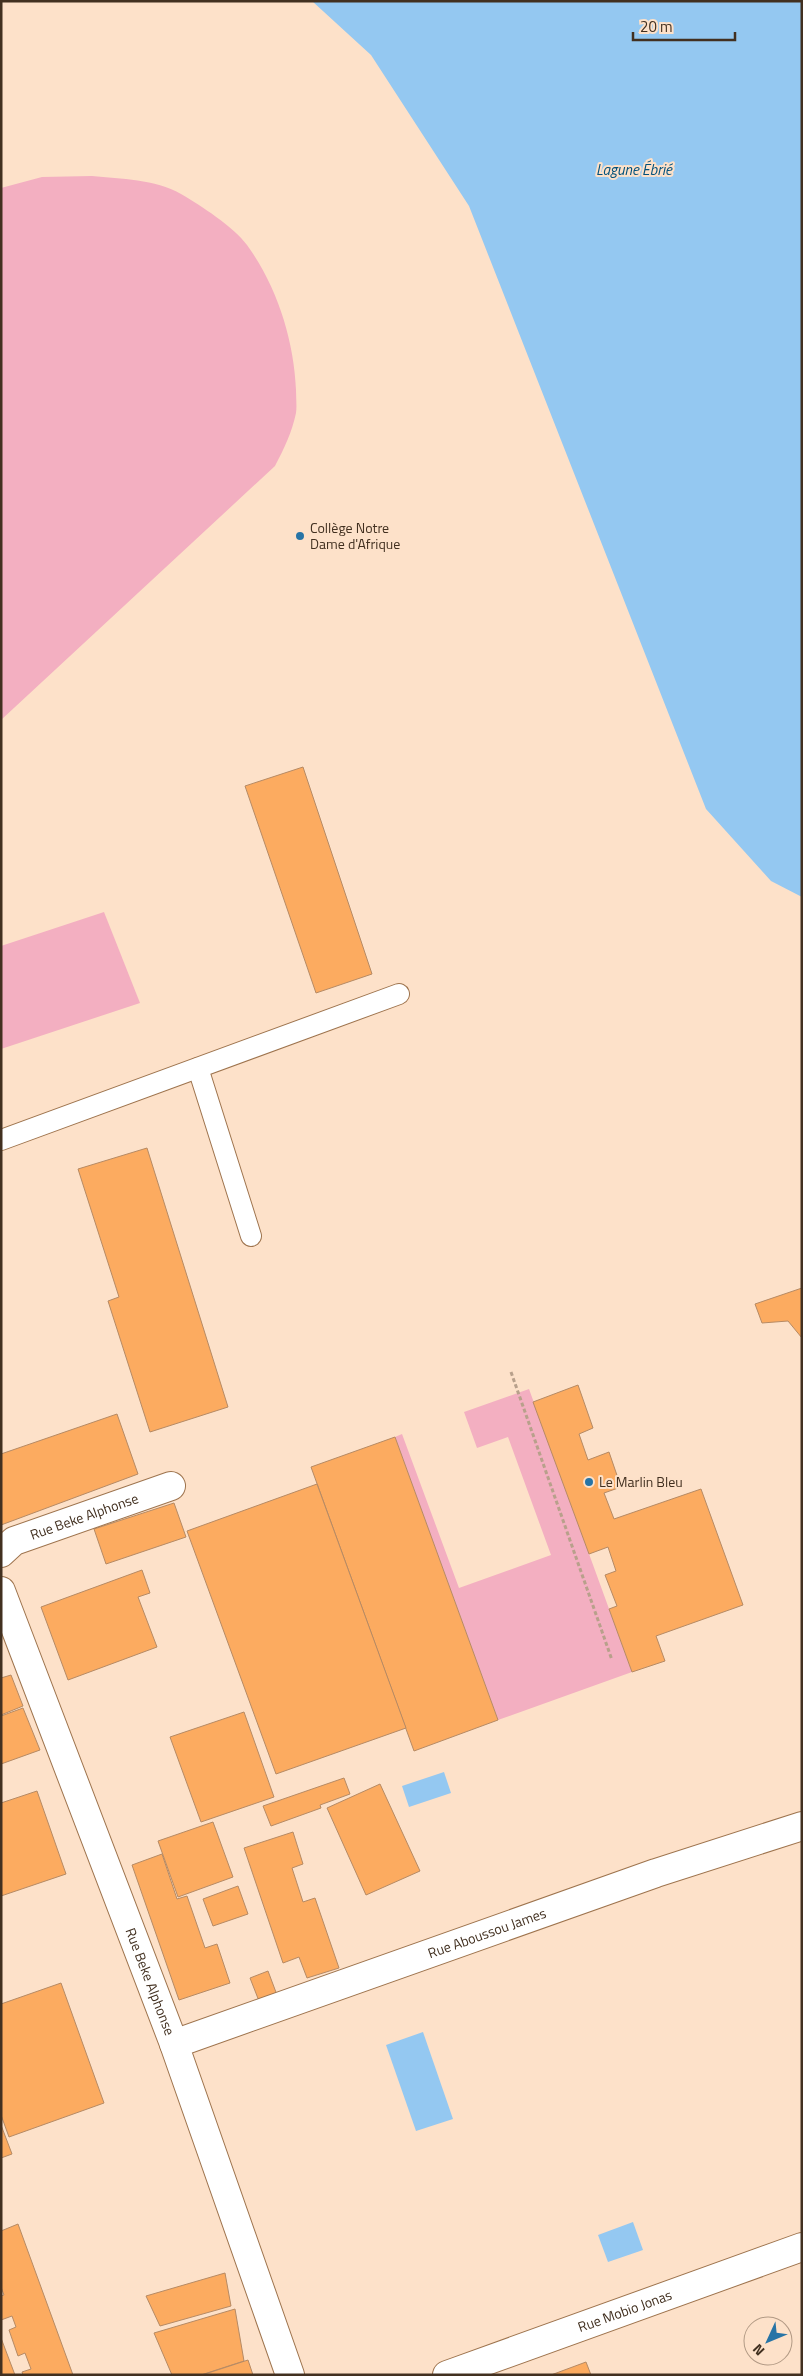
<svg xmlns="http://www.w3.org/2000/svg" width="803" height="2376" font-family="'Titillium Web',sans-serif">
  <style>
    .green { fill: #f3afc1 }
    .water { fill: #94c8f1 }
    .building { fill: #fcab60; stroke: #b68a64 }
    .lines { fill: none; stroke-linecap: round; stroke-linejoin: round }
    .lane-casing { stroke: #9e744e; stroke-width: 22 }
    .street-casing { stroke: #9e744e; stroke-width: 30 }
    .path { stroke: #b8a08b; stroke-width: 3; stroke-dasharray: 4 2.5; stroke-linecap: butt }
    .lane { stroke: #fff; stroke-width: 20 }
    .street { stroke: #fff; stroke-width: 28 }
    .poi-dot { fill: #2774a6; stroke: #fde1c9; stroke-width: 2 }
    .labels { text-anchor: middle; stroke-width: 4; stroke-linejoin: round; paint-order: stroke }
    .poi-label { font-size: 14px; fill: #423020; stroke: #fde1c9; text-anchor: start }
    .street-label { font-size: 14px; fill: #423020; stroke: #fde1c9 }
    .water-label { font-size: 15px; font-style: italic; fill: #01507b; stroke: #fde1c9 }
  </style>
  <rect width="100%" height="100%" fill="#fde1c9"/>
  <g class="green">
    <path d="M 92,176 C 121,179 155,179 181,194 C 201,206 233,226 247,245 C 277,286 294,340 296,390 C 296,398 297,406 296,413 C 292,432 284,449 275,466 L 1,720 L 1,188 L 42,177 Z"/>
    <path d="M 104,912 L 140,1003 L 1,1049 L 1,946 Z"/>
    <path d="M 529,1389 L 632,1672 L 498,1720 L 395,1437 L 402,1434 L 459,1588 L 551,1555 L 508,1437 L 477,1448 L 464,1412 Z"/>
  </g>
  <g class="water">
    <path d="M 312,1 L 802,1 L 802,897 L 771,881 L 706,809 L 469,206 L 371,55 Z"/>
    <path d="M 444,1772 L 451,1793 L 409,1807 L 402,1786 Z"/>
    <path d="M 423,2032 L 453,2119 L 416,2131 L 386,2045 Z"/>
    <path d="M 633,2222 L 643,2250 L 608,2262 L 598,2235 Z"/>
  </g>
  <g class="building">
    <path d="M 303,767 L 372,974 L 316,993 L 245,786 Z"/>
    <path d="M 147,1148 L 228,1407 L 150,1432 L 108,1301 L 119,1297 L 78,1169 Z"/>
    <path d="M 802,1288 L 802,1338 L 788,1321 L 762,1323 L 755,1304 Z"/>
    <path d="M 578,1385 L 593,1428 L 579,1434 L 588,1460 L 609,1452 L 621,1487 L 604,1493 L 614,1519 L 701,1489 L 743,1605 L 656,1636 L 665,1661 L 632,1672 L 609,1609 L 617,1606 L 605,1575 L 616,1571 L 608,1547 L 589,1554 L 533,1402 Z"/>
    <path d="M 117,1414 L 138,1474 L 1,1525 L 1,1454 Z"/>
    <path d="M 395,1437 L 498,1720 L 414,1751 L 311,1467 Z"/>
    <path d="M 317,1484 L 406,1728 L 276,1774 L 187,1531 Z"/>
    <path d="M 174,1503 L 186,1537 L 106,1564 L 94,1529 Z"/>
    <path d="M 142,1570 L 150,1593 L 138,1597 L 157,1647 L 68,1680 L 41,1607 Z"/>
    <path d="M 11,1675 L 23,1706 L 1,1715 L 1,1678 Z"/>
    <path d="M 23,1708 L 40,1750 L 1,1764 L 1,1716 Z"/>
    <path d="M 244,1712 L 274,1797 L 201,1822 L 170,1737 Z"/>
    <path d="M 344,1778 L 350,1794 L 320,1805 L 321,1808 L 271,1826 L 263,1806 Z"/>
    <path d="M 380,1784 L 420,1871 L 366,1895 L 327,1808 Z"/>
    <path d="M 37,1791 L 66,1874 L 1,1896 L 1,1803 Z"/>
    <path d="M 213,1822 L 233,1877 L 178,1897 L 158,1841 Z"/>
    <path d="M 293,1832 L 303,1864 L 292,1868 L 303,1902 L 315,1898 L 339,1968 L 307,1978 L 299,1957 L 283,1963 L 244,1848 Z"/>
    <path d="M 162,1854 L 177,1899 L 187,1896 L 205,1948 L 217,1944 L 230,1983 L 179,2000 L 132,1865 Z"/>
    <path d="M 238,1886 L 248,1914 L 213,1926 L 203,1899 Z"/>
    <path d="M 268,1971 L 277,1995 L 259,2001 L 250,1978 Z"/>
    <path d="M 61,1983 L 104,2103 L 9,2137 L 1,2115 L 1,2004 Z"/>
    <path d="M 1,2125 L 12,2154 L 1,2158 Z"/>
    <path d="M 18,2224 L 73,2375 L 23,2375 L 22,2372 L 31,2369 L 25,2353 L 18,2356 L 9,2330 L 16,2327 L 12,2316 L 1,2320 L 1,2296 L 4,2295 L 1,2287 L 1,2231 Z"/>
    <path d="M 225,2273 L 231,2306 L 160,2326 L 146,2296 Z"/>
    <path d="M 235,2309 L 244,2361 L 201,2375 L 172,2375 L 154,2333 Z"/>
    <path d="M 1,2338 L 15,2375 L 1,2375 Z"/>
    <path d="M 248,2360 L 253,2375 L 202,2375 Z"/>
    <path d="M 586,2362 L 591,2375 L 551,2375 Z"/>
  </g>
  <g class="lines">
    <defs>
      <g id="lane">
        <path d="M 198,1068 L 251,1236"/>
        <path d="M 1,1140 L 399,994"/>
      </g>
      <g id="street">
        <path id="s1" d="M 1,1553 L 14,1541 L 171,1486"/>
        <path id="s2" d="M 1,1591 L 174,2044 L 290,2375"/>
        <path id="s3" d="M 174,2044 L 656,1873 L 802,1826"/>
        <path id="s4" d="M 447,2375 L 802,2247"/>
      </g>
    </defs>
    <use href="#lane" class="lane-casing"/>
    <use href="#street" class="street-casing"/>
    <path class="path" d="M 511,1372 L 612,1660"/>
    <use href="#lane" class="lane"/>
    <use href="#street" class="street"/>
  </g>
  <g class="poi-dot">
    <circle cx="300" cy="536" r="5"/>
    <circle cx="589" cy="1482" r="5"/>
  </g>
  <g class="labels">
    <g class="poi-label">
      <text x="310" y="533">Collège Notre<tspan x="310" dy="16">Dame d'Afrique</tspan></text>
      <text x="599" y="1487">Le Marlin Bleu</text>
    </g>
    <g class="street-label">
      <text dy="5" stroke="none"><textPath href="#s1" startOffset="92">Rue Beke Alphonse</textPath></text>
      <text dy="5" stroke="none"><textPath href="#s3" startOffset="332">Rue Aboussou James</textPath></text>
      <text dy="5" stroke="none"><textPath href="#s2" startOffset="418">Rue Beke Alphonse</textPath></text>
      <text dy="5" stroke="none"><textPath href="#s4" startOffset="189">Rue Mobio Jonas</textPath></text>
    </g>
    <g class="water-label">
      <text x="634" y="175">Lagune Ébrié</text>
    </g>
  </g>
  <rect width="803" height="2376" fill="none" stroke="#423020" stroke-width="5"/>
  <g transform="translate(768 2341) rotate(226)"><circle r="24" fill="#fde1c9" stroke="#b29a85"/>
  <path d="M0-4L9 19L0 12L-9 19Z" fill="#2774a6"/>
  <text y="-8" font-size="14" font-weight="bold" text-anchor="middle" fill="#423020">N</text>
  </g>
  <path d="M633 32v8h102v-8" fill="none" stroke="#423020" stroke-width="2.5"/>
  <text x="640" y="32" font-size="15" fill="#423020" stroke="#fde1c9" stroke-width="4" paint-order="stroke">20 m</text>
</svg>
